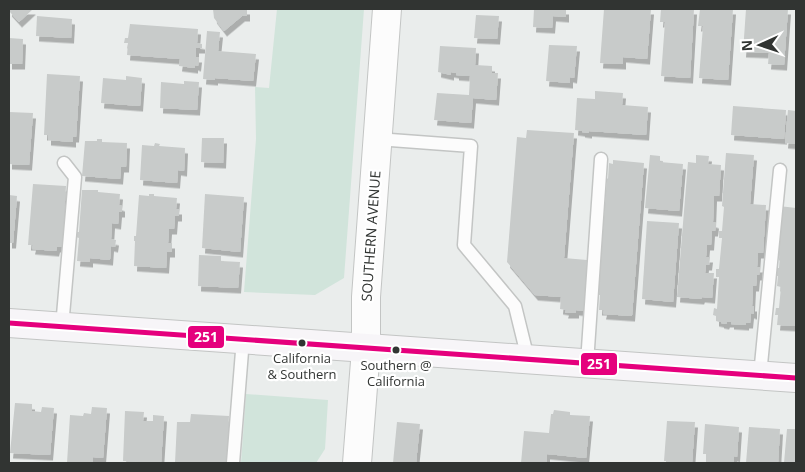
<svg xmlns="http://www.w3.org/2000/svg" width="805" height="472" font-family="'Open Sans',sans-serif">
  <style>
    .green { fill: #d1e4db }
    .building { fill: #c8cbca; filter: url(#shadow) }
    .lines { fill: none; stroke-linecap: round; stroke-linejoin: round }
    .service-casing { stroke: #c3c5c4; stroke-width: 15 }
    .tertiary-casing { stroke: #c3c5c4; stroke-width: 30 }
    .secondary-casing { stroke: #c3c5c4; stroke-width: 30 }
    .service { stroke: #fcfcfc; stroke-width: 12 }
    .tertiary { stroke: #fcfcfc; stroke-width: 28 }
    .secondary { stroke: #f7f5f8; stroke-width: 28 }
    .bus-1-casing { stroke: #fff; stroke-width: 9 }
    .bus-1 { stroke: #e5007d; stroke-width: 5 }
    .bus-dot { fill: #313432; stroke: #fff; stroke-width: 2 }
    .labels { text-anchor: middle; stroke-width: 4.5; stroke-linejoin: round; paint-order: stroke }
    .bus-label { font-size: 13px; fill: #313432; stroke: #fff }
    .street-label { font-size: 14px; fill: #313432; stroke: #fff }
    .line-badge { stroke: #fff; stroke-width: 2 }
    .badge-label { font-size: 14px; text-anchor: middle; font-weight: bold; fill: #fff }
  </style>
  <defs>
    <filter id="shadow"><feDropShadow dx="3" dy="5.5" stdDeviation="0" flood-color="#0004"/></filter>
  </defs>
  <rect width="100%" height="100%" fill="#eaedec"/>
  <g class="green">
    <path d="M 277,9 L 364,9 L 344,278 L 315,295 L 244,292 L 256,139 L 255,87 L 269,88 Z"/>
    <path d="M 246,394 L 328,400 L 325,449 L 316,463 L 241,463 Z"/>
  </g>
  <g class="building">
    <path d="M 9,9 L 33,9 L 19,22 L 9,11 Z"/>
    <path d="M 213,9 L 247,9 L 247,16 L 242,16 L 224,31 L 214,18 Z"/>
    <path d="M 534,9 L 566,9 L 566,17 L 553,16 L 552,28 L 533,27 Z"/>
    <path d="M 604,9 L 651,9 L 647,59 L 623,57 L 623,64 L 600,63 Z"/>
    <path d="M 661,9 L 694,9 L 690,78 L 661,76 L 665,22 L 660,22 Z"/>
    <path d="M 700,9 L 733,9 L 728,80 L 699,78 L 703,26 L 698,26 Z"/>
    <path d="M 746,9 L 788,9 L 784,65 L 768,64 L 769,53 L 743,52 Z"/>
    <path d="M 476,15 L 499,16 L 497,39 L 474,38 Z"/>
    <path d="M 37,16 L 72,19 L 71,38 L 36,36 Z"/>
    <path d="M 130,24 L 198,29 L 197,43 L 202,44 L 202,48 L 196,48 L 196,57 L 199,57 L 198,66 L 195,65 L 195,68 L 179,66 L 180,59 L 127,55 L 128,43 L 124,43 L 125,38 L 128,38 Z"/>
    <path d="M 207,31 L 220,32 L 218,51 L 256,54 L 253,81 L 215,78 L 215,80 L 203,79 Z"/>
    <path d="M 9,38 L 23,39 L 22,64 L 9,64 Z"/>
    <path d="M 549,45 L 577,46 L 574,78 L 570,77 L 570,83 L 546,81 Z"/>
    <path d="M 440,46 L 476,48 L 475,65 L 492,66 L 492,73 L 498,73 L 496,100 L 473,98 L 471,123 L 434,120 L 437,93 L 469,95 L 470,76 L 456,75 L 456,73 L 451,72 L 451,75 L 438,72 Z"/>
    <path d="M 47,74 L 80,76 L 76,137 L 73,137 L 73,142 L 48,140 L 48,135 L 44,135 Z"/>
    <path d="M 126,76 L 142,78 L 140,106 L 101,103 L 103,78 L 126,80 Z"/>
    <path d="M 184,81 L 199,82 L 197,110 L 160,108 L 161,82 L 184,84 Z"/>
    <path d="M 595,91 L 623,93 L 622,105 L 648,107 L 646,135 L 589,131 L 589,133 L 582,132 L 582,131 L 575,130 L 577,98 L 595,99 Z"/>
    <path d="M 733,106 L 786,110 L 784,139 L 731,135 Z"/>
    <path d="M 788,110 L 796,111 L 796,144 L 785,143 Z"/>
    <path d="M 9,112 L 33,113 L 29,165 L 9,164 Z"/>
    <path d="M 527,130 L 574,133 L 564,258 L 587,260 L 584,311 L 576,310 L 576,313 L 565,313 L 566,310 L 560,309 L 561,297 L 535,295 L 507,262 L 517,137 L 526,138 Z"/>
    <path d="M 202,138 L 224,138 L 223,163 L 201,162 Z"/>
    <path d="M 97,139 L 102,139 L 102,142 L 127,143 L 126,167 L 121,167 L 120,179 L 82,176 L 85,141 L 97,141 Z"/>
    <path d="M 155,143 L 160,144 L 159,146 L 185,148 L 184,171 L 178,170 L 177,183 L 140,180 L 142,145 L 154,146 Z"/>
    <path d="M 726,153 L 754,155 L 750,204 L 766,205 L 763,253 L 758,253 L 757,267 L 760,267 L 759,275 L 757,275 L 756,286 L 753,286 L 752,306 L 754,306 L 754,314 L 751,313 L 750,323 L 746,323 L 746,325 L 731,324 L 731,322 L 727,322 L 726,324 L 721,323 L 721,322 L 716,321 L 716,316 L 713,315 L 714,308 L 717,309 L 719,277 L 716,277 L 716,269 L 719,269 L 722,238 L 719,238 L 719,231 L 722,231 L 724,207 L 722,206 Z"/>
    <path d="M 650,155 L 660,156 L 660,162 L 683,164 L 679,211 L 645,208 Z"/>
    <path d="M 696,155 L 709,156 L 708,164 L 721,165 L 719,196 L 714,196 L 713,222 L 716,223 L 715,231 L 712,231 L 711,245 L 707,245 L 706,257 L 710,257 L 709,265 L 706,265 L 705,273 L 714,273 L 712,298 L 702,297 L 701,299 L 677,297 L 688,162 L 696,163 Z"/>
    <path d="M 613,160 L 644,163 L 632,316 L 603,314 L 604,310 L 599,310 L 600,295 L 598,295 L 607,178 L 608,179 L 609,163 L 613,164 Z"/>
    <path d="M 33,184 L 66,186 L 62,247 L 57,247 L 56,251 L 32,249 L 33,245 L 28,245 Z"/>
    <path d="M 82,190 L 98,190 L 98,192 L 120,194 L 119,205 L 122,206 L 122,212 L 119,212 L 118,224 L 112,223 L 111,239 L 116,240 L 115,247 L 111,246 L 110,260 L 90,258 L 90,262 L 77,261 L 79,238 L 76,237 L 77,232 L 79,232 Z"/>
    <path d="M 149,194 L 154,194 L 154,196 L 177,198 L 176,209 L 179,209 L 179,216 L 175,216 L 174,229 L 169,229 L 168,243 L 172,243 L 172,252 L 167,252 L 166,268 L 134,266 L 135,241 L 134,241 L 134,236 L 136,236 L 139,195 L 149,196 Z"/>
    <path d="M 205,194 L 244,197 L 240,252 L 202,248 Z"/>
    <path d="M 9,195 L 17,196 L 13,243 L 9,243 Z"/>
    <path d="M 779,206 L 796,208 L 796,326 L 777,325 L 778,315 L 775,315 L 776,308 L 779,308 L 781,287 L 777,286 L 778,276 L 776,276 L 776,268 L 779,268 L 780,255 L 776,255 Z"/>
    <path d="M 647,221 L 679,223 L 673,302 L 642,299 Z"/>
    <path d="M 199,255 L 221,256 L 221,261 L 240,262 L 238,288 L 198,286 Z"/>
    <path d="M 15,403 L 32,404 L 32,411 L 41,412 L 42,407 L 54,408 L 50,455 L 10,453 Z"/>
    <path d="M 92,407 L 107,408 L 103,458 L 93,457 L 93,463 L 67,463 L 70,415 L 83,416 L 84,413 L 91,414 Z"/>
    <path d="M 554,410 L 570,412 L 570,415 L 590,416 L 586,458 L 547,454 L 547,463 L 521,463 L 524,431 L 549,433 L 551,414 L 553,414 Z"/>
    <path d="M 125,411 L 144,412 L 143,421 L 153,421 L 153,415 L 164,416 L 161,463 L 123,461 Z"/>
    <path d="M 191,414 L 229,416 L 226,463 L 175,463 L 177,422 L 190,422 Z"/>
    <path d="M 667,421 L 695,422 L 692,463 L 666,463 L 666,461 L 664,461 Z"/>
    <path d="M 397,422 L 420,424 L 416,463 L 393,463 Z"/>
    <path d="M 705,424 L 739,427 L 737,457 L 734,456 L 734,463 L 706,463 L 706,454 L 703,454 Z"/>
    <path d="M 749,427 L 780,429 L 778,463 L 746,463 Z"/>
    <path d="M 787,429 L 796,429 L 796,463 L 784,463 Z"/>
  </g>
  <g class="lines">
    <defs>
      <g id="service">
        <path d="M 377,139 L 471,146 L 464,245 L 515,306 L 528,359"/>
        <path d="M 62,327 L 75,177 L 64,163"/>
        <path d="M 587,363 L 601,159"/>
        <path d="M 760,375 L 780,170"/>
        <path d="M 233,463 L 243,339"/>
      </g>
      <path id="tertiary" d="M 357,463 L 366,349 L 366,297 L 387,9"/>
      <path id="secondary" d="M 9,323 L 796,378"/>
    </defs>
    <use href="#service" class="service-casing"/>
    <use href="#tertiary" class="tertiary-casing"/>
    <use href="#secondary" class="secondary-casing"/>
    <use href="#service" class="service"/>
    <use href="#tertiary" class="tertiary"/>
    <use href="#secondary" class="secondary"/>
    <defs>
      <path id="bus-1" d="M 9,323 L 796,378"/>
    </defs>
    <use href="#bus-1" class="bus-1-casing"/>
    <use href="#bus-1" class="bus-1"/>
  </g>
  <g class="bus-dot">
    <circle cx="302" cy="343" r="4.5"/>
    <circle cx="396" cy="350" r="4.5"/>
  </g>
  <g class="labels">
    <g class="bus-label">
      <text x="302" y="363">California<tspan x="302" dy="16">&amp; Southern</tspan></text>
      <text x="396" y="370">Southern @<tspan x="396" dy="16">California</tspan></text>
    </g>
    <g class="street-label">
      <text transform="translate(371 236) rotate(-86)" y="5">SOUTHERN AVENUE</text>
    </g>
  </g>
  <g class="line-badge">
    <rect x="187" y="325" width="38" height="24" rx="5" fill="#e5007d"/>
    <rect x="580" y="352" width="38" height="24" rx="5" fill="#e5007d"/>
  </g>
  <g class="badge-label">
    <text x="206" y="342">251</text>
    <text x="599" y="369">251</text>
  </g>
  <rect width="805" height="472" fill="none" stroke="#313432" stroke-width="20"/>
  <g transform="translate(760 45) rotate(267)" stroke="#ffffff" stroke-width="4" paint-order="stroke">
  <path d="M0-4L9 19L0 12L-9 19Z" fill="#313432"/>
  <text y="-8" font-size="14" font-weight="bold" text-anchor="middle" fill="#313432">N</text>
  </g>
</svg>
